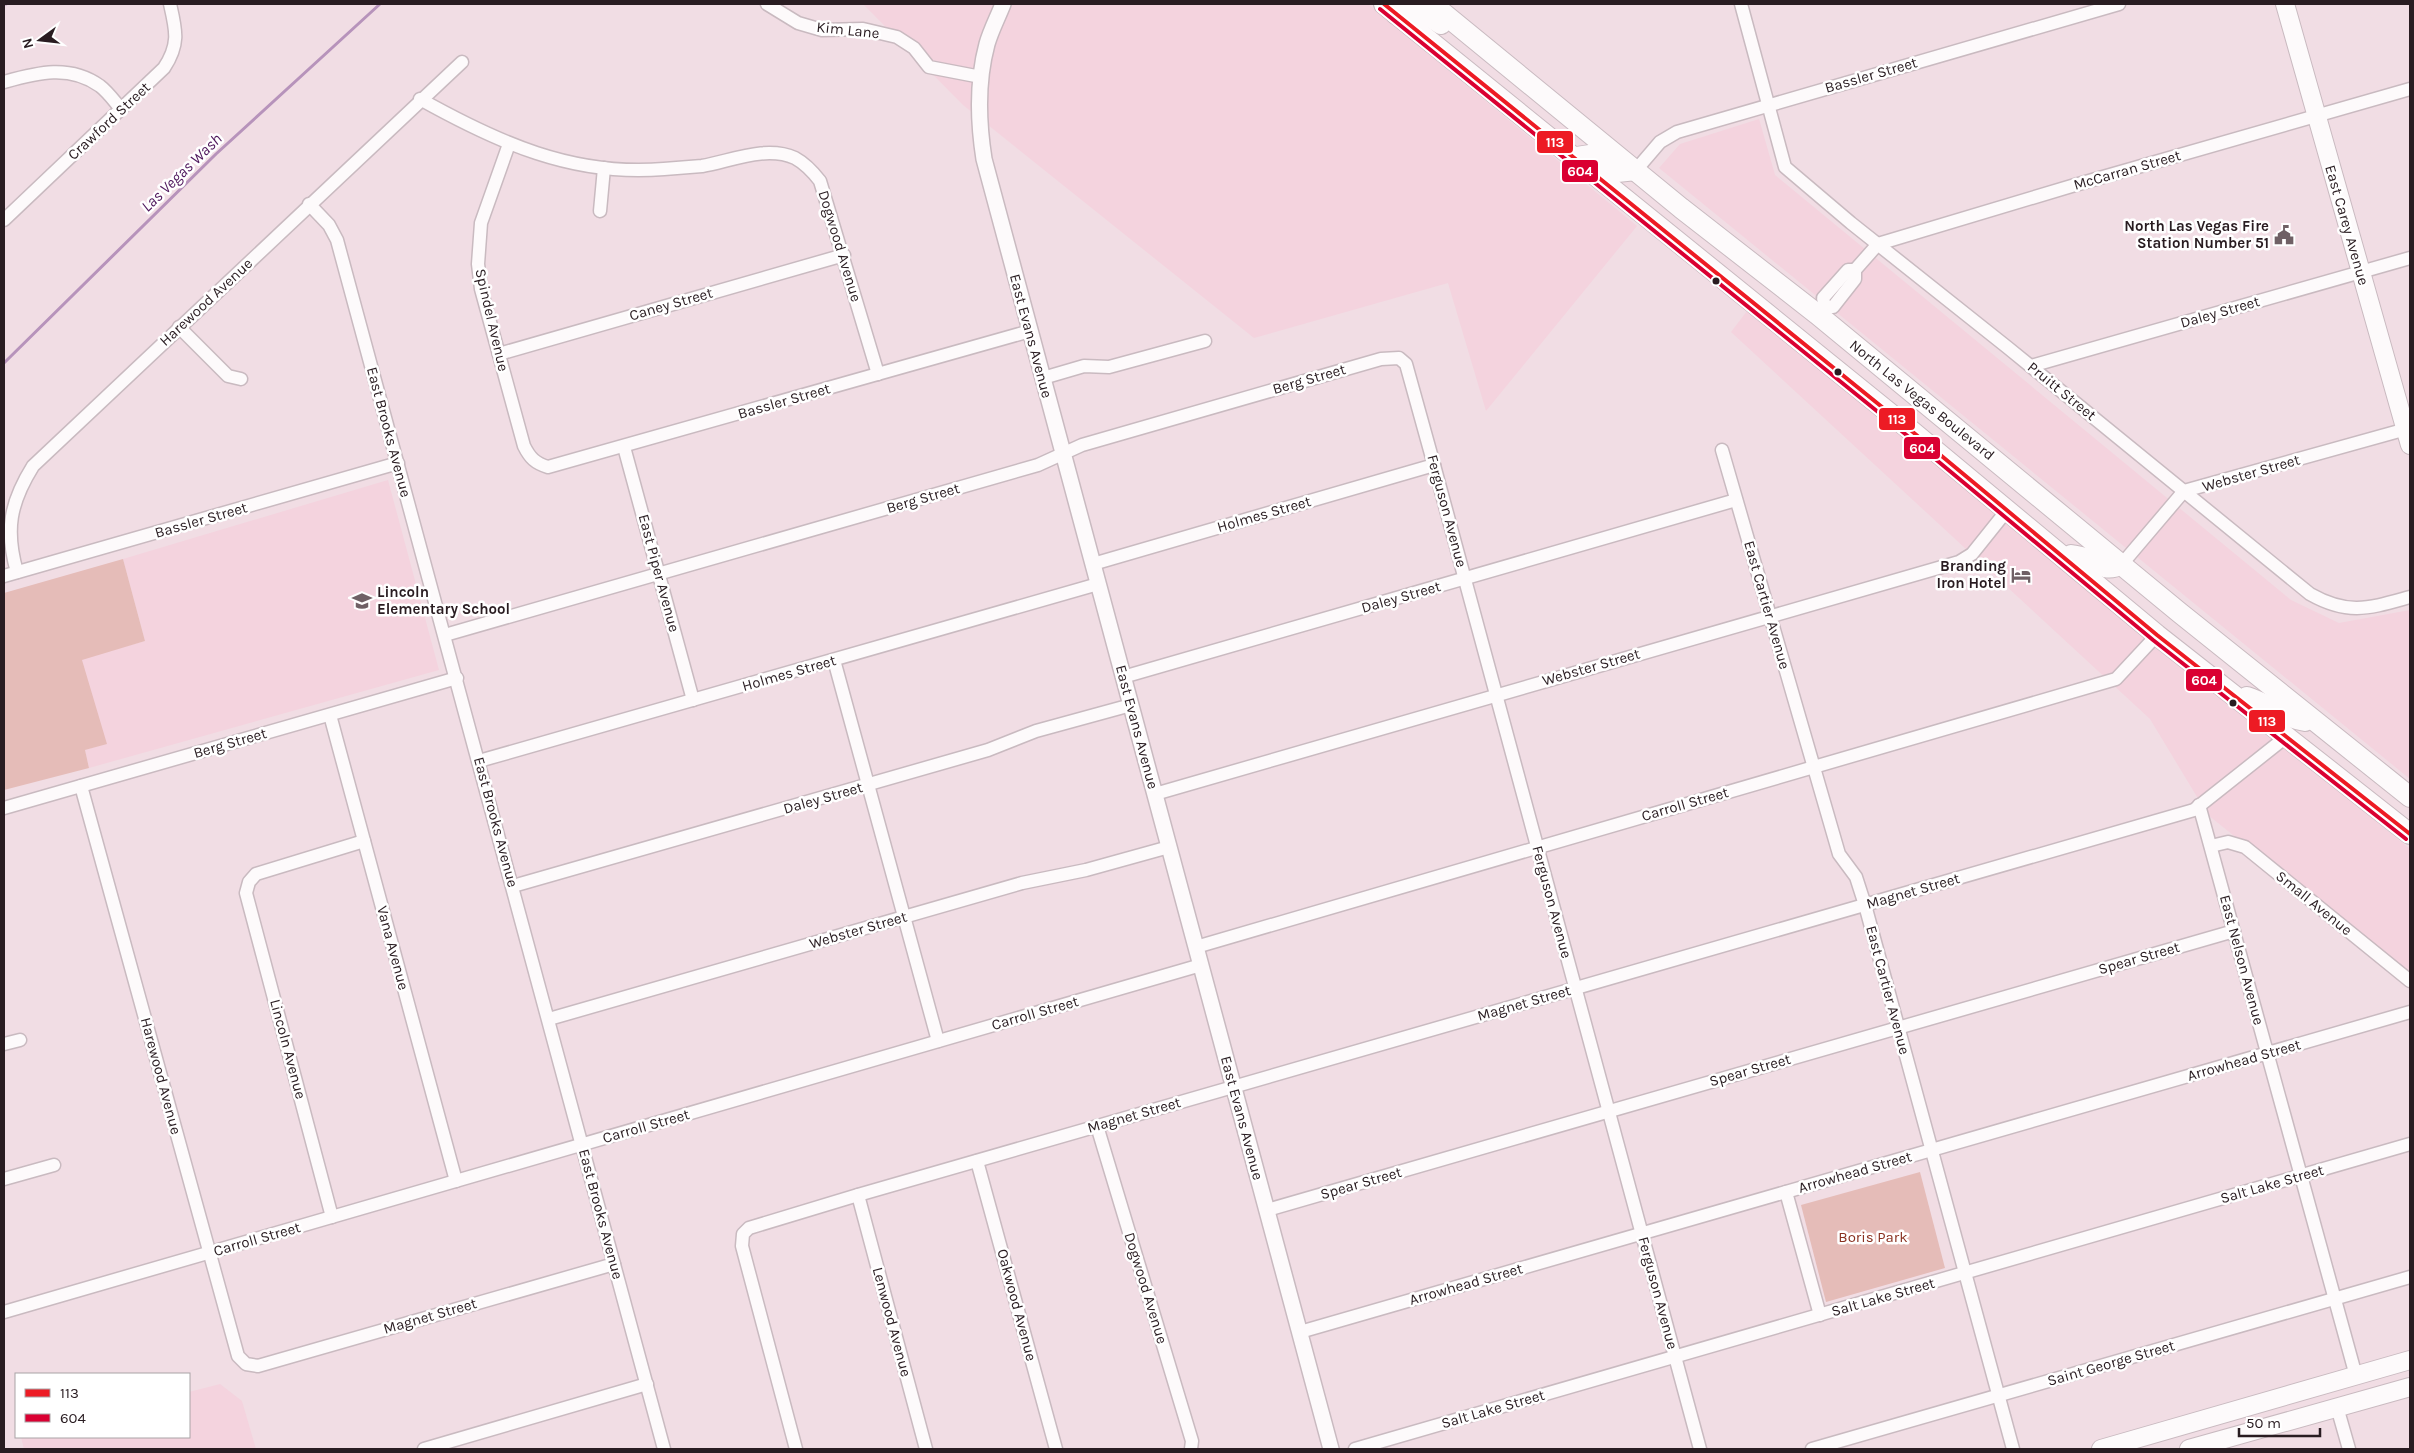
<svg xmlns="http://www.w3.org/2000/svg" width="2414" height="1453" font-family="Karla,sans-serif">
  <style>
    .built { fill: #f4d3de }
    .green { fill: #e5bcb8 }
    .lines { fill: none; stroke-linecap: round; stroke-linejoin: round }
    .stream { stroke: #b793bb; stroke-width: 3 }
    .minor-casing { stroke: #c9bac0; stroke-width: 15 }
    .tertiary-casing { stroke: #c9bac0; stroke-width: 18 }
    .secondary-casing { stroke: #c9bac0; stroke-width: 20 }
    .primary-casing { stroke: #c9bac0; stroke-width: 22 }
    .minor { stroke: #fdfafb; stroke-width: 12 }
    .tertiary { stroke: #fdfafb; stroke-width: 15 }
    .secondary { stroke: #fdfafb; stroke-width: 18 }
    .primary { stroke: #fdfafb; stroke-width: 20 }
    .bus-1-casing { stroke: #fff; stroke-width: 8 }
    .bus-2-casing { stroke: #fff; stroke-width: 8 }
    .bus-1 { stroke: #ed1b24; stroke-width: 4 }
    .bus-2 { stroke: #da0032; stroke-width: 4 }
    .bus-dot { fill: #291c21; stroke: #fff; stroke-width: 2 }
    .labels { text-anchor: middle; stroke-width: 5; stroke-linejoin: round; paint-order: stroke }
    .street-label { font-size: 15px; fill: #291c21; stroke: #fff }
    .poi-label { font-size: 15px; font-weight: bold; fill: #291c21; stroke: #fff; text-anchor: end }
    .park-label { font-size: 15px; fill: #88301f; stroke: #fff }
    .water-label { font-size: 16px; font-style: italic; fill: #4f185d; stroke: #fff }
    .line-badge { stroke: #fff; stroke-width: 2 }
    .badge-label { font-size: 14px; text-anchor: middle; font-weight: bold; fill: #fff }
  </style>
  <rect width="100%" height="100%" fill="#f1dde4"/>
  <g class="built">
    <path d="M 863,4 L 1368,4 L 1637,226 L 1486,411 L 1448,283 L 1254,338 L 963,105 Z"/>
    <path d="M 1759,119 L 1775,175 L 2291,600 L 2339,623 L 2410,610 L 2410,779 L 1659,168 L 1680,144 Z"/>
    <path d="M 1747,311 L 2410,849 L 2410,977 L 2208,815 L 2150,719 L 1731,332 Z"/>
    <path d="M 388,480 L 439,670 L 89,768 L 85,750 L 106,744 L 81,659 L 145,641 L 123,559 Z"/>
    <path d="M 220,1384 L 242,1401 L 256,1449 L 24,1449 L 21,1437 L 189,1437 L 189,1392 Z"/>
  </g>
  <g class="green">
    <path d="M 123,559 L 145,641 L 82,660 L 107,744 L 85,750 L 89,768 L 4,790 L 4,593 Z"/>
    <path d="M 1920,1172 L 1945,1268 L 1826,1302 L 1801,1205 Z"/>
  </g>
  <g class="lines">
    <g class="stream">
      <path d="M 4,4 L 6,4"/>
      <path d="M 4,363 L 216,154 L 380,4"/>
    </g>
    <defs>
      <g id="minor">
        <path d="M 767,4 L 798,23 L 822,30 L 863,29 L 897,37 L 914,48 L 929,67 L 981,77"/>
        <path d="M 1741,4 L 1785,167 L 1851,223 L 2007,347 L 2310,594 C 2349,616 2370,608 2410,597"/>
        <path d="M 4,82 C 37,73 69,64 100,86 C 108,92 115,102 121,109"/>
        <path d="M 420,99 C 497,142 573,177 664,169 C 677,168 690,167 702,166 C 731,161 766,145 795,158 C 806,164 813,172 820,181 L 878,374"/>
        <path d="M 509,144 L 481,223 L 478,264 L 481,289 L 524,446 C 530,458 535,463 548,467 L 1030,331"/>
        <path d="M 1636,170 L 1660,142 L 1677,132 L 2119,4"/>
        <path d="M 309,204 L 329,225 L 337,240 L 664,1449"/>
        <path d="M 600,211 L 604,168"/>
        <path d="M 4,220 L 164,68 C 180,44 176,30 170,4"/>
        <path d="M 1825,307 L 1823,298 L 1848,270 L 1855,270"/>
        <path d="M 1817,314 L 1825,307 L 1833,307 L 1855,279 L 1855,270 L 1878,244 L 2075,185 L 2410,89"/>
        <path d="M 179,327 L 228,376 L 241,379"/>
        <path d="M 499,354 L 844,255"/>
        <path d="M 2031,366 L 2410,258"/>
        <path d="M 1043,378 L 1084,366 L 1109,367 L 1205,341"/>
        <path d="M 624,447 L 693,700"/>
        <path d="M 1722,450 L 1839,854 L 1856,877 L 1865,905 L 2013,1449"/>
        <path d="M 1093,564 L 1434,465"/>
        <path d="M 2122,564 L 2184,491 L 2410,428"/>
        <path d="M 17,572 C 5,530 10,503 33,466 L 462,62"/>
        <path d="M 4,576 L 398,463"/>
        <path d="M 445,635 L 1038,465 L 1082,445 L 1381,359 L 1399,358 L 1406,364 L 1434,465 L 1700,1449"/>
        <path d="M 834,660 L 938,1041"/>
        <path d="M 1123,677 L 1736,500"/>
        <path d="M 330,715 L 456,1181"/>
        <path d="M 479,761 L 1098,584"/>
        <path d="M 81,786 L 238,1356 L 246,1364 L 258,1366 L 614,1264"/>
        <path d="M 1155,794 L 1959,562 L 1972,554 L 2008,509"/>
        <path d="M 2199,805 L 2356,1376"/>
        <path d="M 4,808 L 457,678"/>
        <path d="M 2211,846 L 2228,842 L 2245,847 L 2410,981"/>
        <path d="M 513,886 L 988,750 L 1036,731 L 1131,705"/>
        <path d="M 1196,947 L 2116,679 L 2157,635"/>
        <path d="M 549,1019 L 1022,883 L 1086,870 L 1169,847"/>
        <path d="M 4,1044 L 20,1040"/>
        <path d="M 1097,1126 L 1192,1441 L 1191,1449"/>
        <path d="M 977,1161 L 1056,1449"/>
        <path d="M 4,1179 L 54,1165"/>
        <path d="M 1786,1192 L 1820,1315"/>
        <path d="M 858,1195 L 926,1449"/>
        <path d="M 1267,1210 L 2234,931"/>
        <path d="M 332,1217 L 246,893 L 249,882 L 256,874 L 364,841"/>
        <path d="M 4,1312 L 1201,965"/>
        <path d="M 1300,1332 L 2410,1012"/>
        <path d="M 2337,1407 L 2349,1449"/>
        <path d="M 424,1449 L 647,1384"/>
        <path d="M 796,1449 L 742,1246 L 743,1234 L 749,1228 L 858,1195 L 2194,810 L 2286,737"/>
        <path d="M 1355,1449 L 2410,1144"/>
        <path d="M 1812,1449 L 2410,1277"/>
      </g>
      <path id="tertiary" d="M 1003,4 C 998,17 991,30 987,44 C 977,81 978,121 984,159 L 1331,1449"/>
      <g id="secondary">
        <path d="M 2285,4 L 2410,445"/>
        <path d="M 2101,1449 L 2410,1360"/>
        <path d="M 2189,1449 L 2410,1387"/>
      </g>
      <g id="primary">
        <path d="M 1384,4 L 1908,428 L 2157,635 L 2410,834"/>
        <path d="M 1432,4 L 1681,208 L 1817,314 L 2180,613 L 2410,797"/>
        <path d="M 1396,14 L 1403,8 L 1413,6 L 1441,24"/>
        <path d="M 1577,157 L 1590,155 L 1617,172 L 1636,170"/>
        <path d="M 2071,555 C 2076,556 2083,557 2088,559 C 2102,565 2106,572 2122,564"/>
        <path d="M 2247,697 C 2269,704 2282,717 2305,721 L 2310,718"/>
      </g>
    </defs>
    <use href="#minor" class="minor-casing"/>
    <use href="#tertiary" class="tertiary-casing"/>
    <use href="#secondary" class="secondary-casing"/>
    <use href="#primary" class="primary-casing"/>
    <use href="#minor" class="minor"/>
    <use href="#tertiary" class="tertiary"/>
    <use href="#secondary" class="secondary"/>
    <use href="#primary" class="primary"/>
    <defs>
      <path id="bus-1" d="M 1384,4 L 1908,428 L 2157,635 L 2410,834"/>
      <path id="bus-2" d="M 1380,9 L 1904,433 L 2153,640 L 2406,839"/>
    </defs>
    <use href="#bus-1" class="bus-1-casing"/>
    <use href="#bus-2" class="bus-2-casing"/>
    <use href="#bus-1" class="bus-1"/>
    <use href="#bus-2" class="bus-2"/>
  </g>
  <defs>
    <symbol id="civic-bare" viewBox="-9 -9 18 18"><path d="M-.6-6.5H3V-4.5H.6V-3L4-1V1h2V6H-6V1h2V-1L-.6-3ZM-1.2 2.5V6h2.4V2.5Z" fill="#6f6065" stroke="#fff" stroke-width="2.5" paint-order="stroke"/></symbol>
    <symbol id="hotel-bare" viewBox="-9 -9 18 18"><path d="M-6-4.5h1.5V1H6V5H4.5V3h-9V5H-6ZM-4 0a1.8 1.8 0 1 1 3.6 0ZM.5 0V-2.5h3Q6-2.5 6 0Z" fill="#6f6065" stroke="#fff" stroke-width="2.5" paint-order="stroke"/></symbol>
    <symbol id="school-bare" viewBox="-9 -9 18 18"><path d="M0-5L7-2L0 1L-7-2ZM-4 1L0 2.5L4 1V4Q0 6-4 4Z" fill="#6f6065" stroke="#fff" stroke-width="2.5" paint-order="stroke"/></symbol>
  </defs>
  <g fill-rule="evenodd">
    <use href="#civic-bare" x="2270" y="221" width="28" height="28"/>
    <use href="#hotel-bare" x="2007" y="561" width="28" height="28"/>
    <use href="#school-bare" x="348" y="587" width="28" height="28"/>
  </g>
  <g class="bus-dot">
    <circle cx="1716" cy="281" r="4.5"/>
    <circle cx="1838" cy="372" r="4.5"/>
    <circle cx="2233" cy="703" r="4.5"/>
  </g>
  <g class="labels">
    <g class="street-label">
      <text transform="translate(848 30) rotate(6)" y="5">Kim Lane</text>
      <text transform="translate(1871 75) rotate(-16)" y="5">Bassler Street</text>
      <text transform="translate(109 121) rotate(-43)" y="5">Crawford Street</text>
      <text transform="translate(2127 170) rotate(-16)" y="5">McCarran Street</text>
      <text transform="translate(2347 225) rotate(74)" y="5">East Carey Avenue</text>
      <text transform="translate(840 246) rotate(73)" y="5">Dogwood Avenue</text>
      <text transform="translate(206 302) rotate(-43)" y="5">Harewood Avenue</text>
      <text transform="translate(671 304) rotate(-16)" y="5">Caney Street</text>
      <text transform="translate(2220 312) rotate(-16)" y="5">Daley Street</text>
      <text transform="translate(492 320) rotate(77)" y="5">Spindel Avenue</text>
      <text transform="translate(1031 336) rotate(75)" y="5">East Evans Avenue</text>
      <text transform="translate(1309 379) rotate(-16)" y="5">Berg Street</text>
      <text transform="translate(2062 391) rotate(39)" y="5">Pruitt Street</text>
      <text transform="translate(1922 400) rotate(39)" y="5">North Las Vegas Boulevard</text>
      <text transform="translate(784 401) rotate(-16)" y="5">Bassler Street</text>
      <text transform="translate(389 432) rotate(75)" y="5">East Brooks Avenue</text>
      <text transform="translate(2251 473) rotate(-16)" y="5">Webster Street</text>
      <text transform="translate(923 498) rotate(-16)" y="5">Berg Street</text>
      <text transform="translate(1447 511) rotate(75)" y="5">Ferguson Avenue</text>
      <text transform="translate(1264 514) rotate(-16)" y="5">Holmes Street</text>
      <text transform="translate(201 520) rotate(-16)" y="5">Bassler Street</text>
      <text transform="translate(659 573) rotate(75)" y="5">East Piper Avenue</text>
      <text transform="translate(1401 597) rotate(-16)" y="5">Daley Street</text>
      <text transform="translate(1767 605) rotate(74)" y="5">East Cartier Avenue</text>
      <text transform="translate(1591 667) rotate(-16)" y="5">Webster Street</text>
      <text transform="translate(789 673) rotate(-16)" y="5">Holmes Street</text>
      <text transform="translate(1137 727) rotate(75)" y="5">East Evans Avenue</text>
      <text transform="translate(230 743) rotate(-16)" y="5">Berg Street</text>
      <text transform="translate(823 798) rotate(-16)" y="5">Daley Street</text>
      <text transform="translate(1685 804) rotate(-16)" y="5">Carroll Street</text>
      <text transform="translate(496 822) rotate(75)" y="5">East Brooks Avenue</text>
      <text transform="translate(1913 891) rotate(-16)" y="5">Magnet Street</text>
      <text transform="translate(1552 902) rotate(75)" y="5">Ferguson Avenue</text>
      <text transform="translate(2314 903) rotate(39)" y="5">Small Avenue</text>
      <text transform="translate(858 930) rotate(-16)" y="5">Webster Street</text>
      <text transform="translate(393 948) rotate(75)" y="5">Vana Avenue</text>
      <text transform="translate(2139 958) rotate(-16)" y="5">Spear Street</text>
      <text transform="translate(2242 960) rotate(75)" y="5">East Nelson Avenue</text>
      <text transform="translate(1888 990) rotate(75)" y="5">East Cartier Avenue</text>
      <text transform="translate(1524 1003) rotate(-16)" y="5">Magnet Street</text>
      <text transform="translate(1035 1013) rotate(-16)" y="5">Carroll Street</text>
      <text transform="translate(288 1049) rotate(75)" y="5">Lincoln Avenue</text>
      <text transform="translate(2244 1060) rotate(-16)" y="5">Arrowhead Street</text>
      <text transform="translate(1750 1070) rotate(-16)" y="5">Spear Street</text>
      <text transform="translate(161 1076) rotate(75)" y="5">Harewood Avenue</text>
      <text transform="translate(1134 1115) rotate(-16)" y="5">Magnet Street</text>
      <text transform="translate(1242 1118) rotate(75)" y="5">East Evans Avenue</text>
      <text transform="translate(646 1126) rotate(-16)" y="5">Carroll Street</text>
      <text transform="translate(1855 1172) rotate(-16)" y="5">Arrowhead Street</text>
      <text transform="translate(1361 1183) rotate(-16)" y="5">Spear Street</text>
      <text transform="translate(2272 1184) rotate(-16)" y="5">Salt Lake Street</text>
      <text transform="translate(601 1214) rotate(75)" y="5">East Brooks Avenue</text>
      <text transform="translate(257 1239) rotate(-16)" y="5">Carroll Street</text>
      <text transform="translate(1466 1284) rotate(-16)" y="5">Arrowhead Street</text>
      <text transform="translate(1146 1288) rotate(73)" y="5">Dogwood Avenue</text>
      <text transform="translate(1658 1293) rotate(75)" y="5">Ferguson Avenue</text>
      <text transform="translate(1883 1297) rotate(-16)" y="5">Salt Lake Street</text>
      <text transform="translate(1017 1305) rotate(75)" y="5">Oakwood Avenue</text>
      <text transform="translate(430 1316) rotate(-16)" y="5">Magnet Street</text>
      <text transform="translate(892 1322) rotate(75)" y="5">Lenwood Avenue</text>
      <text transform="translate(2111 1363) rotate(-16)" y="5">Saint George Street</text>
      <text transform="translate(1493 1409) rotate(-16)" y="5">Salt Lake Street</text>
    </g>
    <g class="poi-label">
      <text x="2269" y="231">North Las Vegas Fire<tspan x="2269" dy="17">Station Number 51</tspan></text>
      <text x="2006" y="571">Branding<tspan x="2006" dy="17">Iron Hotel</tspan></text>
      <text x="377" y="597" text-anchor="start">Lincoln<tspan x="377" dy="17">Elementary School</tspan></text>
    </g>
    <g class="park-label">
      <text x="1873" y="1242">Boris Park</text>
    </g>
    <g class="water-label">
      <text transform="translate(181 172) rotate(-44)" y="6">Las Vegas Wash</text>
    </g>
  </g>
  <g class="line-badge">
    <rect x="1536" y="130" width="38" height="24" rx="5" fill="#ed1b24"/>
    <rect x="1561" y="159" width="38" height="24" rx="5" fill="#da0032"/>
    <rect x="1878" y="407" width="38" height="24" rx="5" fill="#ed1b24"/>
    <rect x="1903" y="436" width="38" height="24" rx="5" fill="#da0032"/>
    <rect x="2185" y="668" width="38" height="24" rx="5" fill="#da0032"/>
    <rect x="2248" y="709" width="38" height="24" rx="5" fill="#ed1b24"/>
  </g>
  <g class="badge-label">
    <text x="1555" y="147">113</text>
    <text x="1580" y="176">604</text>
    <text x="1897" y="424">113</text>
    <text x="1922" y="453">604</text>
    <text x="2204" y="685">604</text>
    <text x="2267" y="726">113</text>
  </g>
  <rect width="2414" height="1453" fill="none" stroke="#291c21" stroke-width="10"/>
  <rect x="15" y="1373" width="175" height="65" fill="#ffffff" stroke="#a9a4a6"/>
  <rect x="25" y="1389" width="25" height="8" fill="#ed1b24" stroke="#a9a4a6"/>
  <text x="60" y="1398" font-size="15" fill="#291c21">113</text>
  <rect x="25" y="1414" width="25" height="8" fill="#da0032" stroke="#a9a4a6"/>
  <text x="60" y="1423" font-size="15" fill="#291c21">604</text>
  <g transform="translate(40 40) rotate(255)" stroke="#ffffff" stroke-width="4" paint-order="stroke">
  <path d="M0-4L9 19L0 12L-9 19Z" fill="#291c21"/>
  <text y="-8" font-size="14" font-weight="bold" text-anchor="middle" fill="#291c21">N</text>
  </g>
  <path d="M2239 1428v8h81v-8" fill="none" stroke="#291c21" stroke-width="2.5"/>
  <text x="2246" y="1428" font-size="15" fill="#291c21" stroke="#ffffff" stroke-width="4" paint-order="stroke">50 m</text>
</svg>
